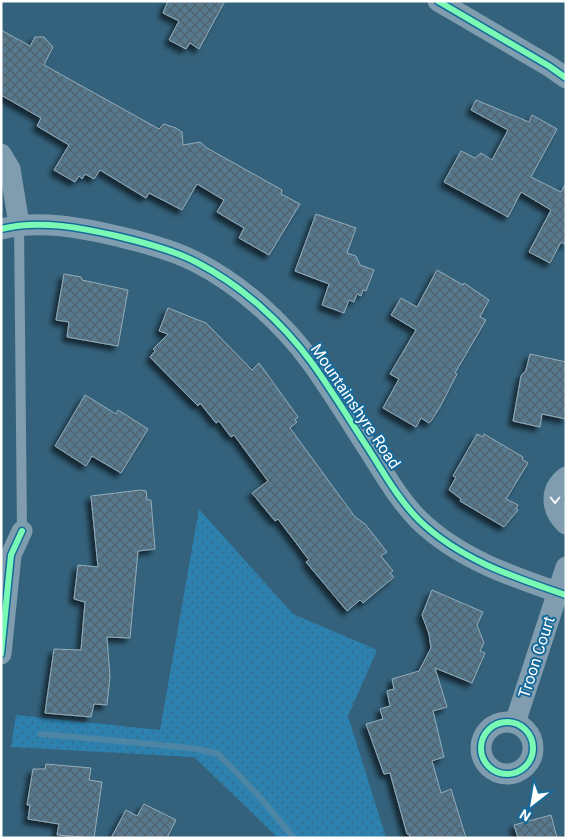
<svg xmlns="http://www.w3.org/2000/svg" width="567" height="839" font-family="Roboto,sans-serif">
  <style>
    .grass { fill: url(#grass-dots) }
    .lines { fill: none; stroke-linecap: round; stroke-linejoin: round }
    .stream { stroke: #4d85a4; stroke-width: 6 }
    .building { fill: url(#building-cross-hatch); stroke: #93adbb; filter: url(#shadow) }
    .service { stroke: #7f9dae; stroke-width: 10 }
    .minor { stroke: #7f9dae; stroke-width: 21 }
    .cycleway-casing { stroke: #176a99; stroke-width: 9 }
    .cycleway { stroke: #7af9b4; stroke-width: 6 }
    .oneway { stroke: #f2f5f7 }
    .labels { text-anchor: middle; stroke-width: 4; stroke-linejoin: round; paint-order: stroke }
    .street-label { font-size: 16px; fill: #fff; stroke: #176a99 }
  </style>
  <defs>
    <pattern id="grass-dots" width="8" height="8" patternUnits="userSpaceOnUse" patternTransform="scale(1.25)"><rect width="8" height="8" fill="#2c81af"/><path d="M2 2h.1M6 6h.1" fill="none" stroke="#3a6982" stroke-width="1.8" stroke-linecap="round"/></pattern>
    <pattern id="building-cross-hatch" width="8" height="8" patternUnits="userSpaceOnUse" patternTransform="scale(1.25)"><rect width="8" height="8" fill="#56798d"/><path d="M0 0l8 8M0 8l8-8" fill="none" stroke="#51626c"/></pattern>
    <filter id="shadow"><feDropShadow dx="-4.5" dy="4.5" stdDeviation="2.5" flood-color="#0009"/></filter>
  </defs>
  <rect width="100%" height="100%" fill="#34627c"/>
  <path class="grass" d="M 199,509 L 293,614 L 377,650 L 348,716 L 386,838 L 278,838 L 194,757 L 11,747 L 16,715 L 160,730 Z"/>
  <g class="lines">
    <path class="stream" d="M 40,734 L 141,743 L 198,749 L 218,754 L 258,795 L 294,838"/>
  </g>
  <g class="building">
    <path d="M 168,1 L 225,1 L 199,49 L 190,43 L 186,49 L 169,40 L 179,21 L 163,13 Z"/>
    <path d="M 1,30 L 30,46 L 35,37 L 44,37 L 53,47 L 44,65 L 159,129 L 164,124 L 176,128 L 182,132 L 183,145 L 200,142 L 207,148 L 282,190 L 281,194 L 300,204 L 269,255 L 239,238 L 244,228 L 217,212 L 224,200 L 197,184 L 182,210 L 149,193 L 146,198 L 100,170 L 94,179 L 85,174 L 82,179 L 79,176 L 75,182 L 54,170 L 69,145 L 37,126 L 41,118 L 1,95 Z"/>
    <path d="M 476,100 L 529,122 L 532,115 L 557,129 L 531,177 L 561,192 L 566,183 L 566,245 L 561,242 L 550,263 L 529,252 L 551,210 L 521,192 L 508,217 L 444,182 L 461,151 L 475,158 L 481,153 L 492,160 L 508,130 L 471,110 Z"/>
    <path d="M 316,214 L 356,228 L 347,253 L 356,256 L 360,265 L 374,270 L 366,291 L 363,290 L 361,296 L 357,294 L 354,302 L 349,300 L 344,313 L 322,305 L 329,284 L 295,271 Z"/>
    <path d="M 437,270 L 463,285 L 464,283 L 489,300 L 480,317 L 486,320 L 455,373 L 457,374 L 440,407 L 431,421 L 429,423 L 421,418 L 416,427 L 383,408 L 399,379 L 390,374 L 416,330 L 391,315 L 401,298 L 417,307 Z"/>
    <path d="M 64,274 L 81,277 L 82,280 L 128,290 L 118,346 L 67,337 L 69,322 L 56,320 Z"/>
    <path d="M 168,308 L 206,323 L 252,370 L 259,363 L 298,417 L 295,420 L 297,422 L 290,428 L 355,517 L 365,524 L 387,552 L 381,556 L 393,571 L 390,573 L 394,577 L 363,603 L 360,600 L 347,611 L 306,562 L 309,560 L 278,519 L 275,521 L 252,493 L 268,481 L 234,435 L 231,437 L 219,421 L 216,423 L 200,403 L 198,406 L 150,357 L 155,351 L 153,349 L 168,334 L 159,331 Z"/>
    <path d="M 530,354 L 566,362 L 566,419 L 542,414 L 540,427 L 513,421 L 521,376 L 526,370 Z"/>
    <path d="M 85,395 L 116,414 L 118,410 L 148,429 L 121,473 L 92,456 L 86,466 L 55,446 Z"/>
    <path d="M 477,434 L 483,437 L 484,434 L 523,457 L 522,459 L 528,463 L 506,499 L 518,505 L 516,509 L 518,510 L 504,527 L 460,501 L 461,499 L 449,490 L 456,477 L 453,476 Z"/>
    <path d="M 141,490 L 146,491 L 147,500 L 151,500 L 155,549 L 138,551 L 130,638 L 107,637 L 110,677 L 107,705 L 94,704 L 91,717 L 45,713 L 54,649 L 81,650 L 85,602 L 74,599 L 78,565 L 98,567 L 91,496 Z"/>
    <path d="M 432,590 L 483,612 L 477,625 L 484,643 L 480,651 L 485,653 L 472,683 L 435,668 L 447,707 L 433,711 L 444,757 L 432,761 L 441,793 L 451,789 L 466,838 L 410,838 L 409,834 L 407,834 L 390,773 L 384,774 L 366,724 L 383,719 L 380,709 L 390,706 L 387,691 L 394,689 L 392,679 L 419,671 L 431,648 L 429,634 L 422,615 Z"/>
    <path d="M 46,764 L 91,768 L 89,780 L 102,782 L 94,838 L 57,835 L 59,824 L 28,819 L 30,805 L 27,805 L 33,769 L 45,769 Z"/>
    <path d="M 144,804 L 176,820 L 167,838 L 111,838 L 126,810 L 137,816 Z"/>
    <path d="M 551,815 L 557,838 L 518,838 L 514,825 Z"/>
  </g>
  <g class="lines">
    <path class="service" d="M 19,224 L 22,531"/>
    <g class="minor">
      <path d="M 438,1 L 549,66 L 566,78"/>
      <path d="M 1,154 L 10,169 L 19,224"/>
      <path d="M 1,229 C 39,219 83,228 121,237 C 146,243 173,250 196,262 C 241,285 282,322 312,363 C 330,388 346,414 362,439 C 380,466 396,497 419,520 C 459,559 513,577 566,595"/>
      <path d="M 566,477 C 549,490 551,510 566,524"/>
      <path d="M 1,654 L 11,555 L 22,531"/>
      <circle cx="507" cy="748" r="26"/>
      <path d="M 515,723 L 566,567"/>
    </g>
    <defs>
      <g id="cycleway">
        <path d="M 438,1 L 549,66 L 566,78"/>
        <path d="M 1,229 C 39,219 83,228 121,237 C 146,243 173,250 196,262 C 241,285 282,322 312,363 C 330,388 346,414 362,439 C 380,466 396,497 419,520 C 459,559 513,577 566,595"/>
        <path d="M 1,654 L 11,555 L 22,531"/>
        <circle cx="507" cy="748" r="26"/>
      </g>
    </defs>
    <use href="#cycleway" class="cycleway-casing"/>
    <use href="#cycleway" class="cycleway"/>
  </g>
  <defs><path id="oneway-chevron" d="M-2-3.5L2.5 0L-2 3.5" fill="none" stroke-width="1.6" stroke-linecap="round" stroke-linejoin="round" transform="scale(1.25)"/></defs>
  <use class="oneway" href="#oneway-chevron" transform="translate(555 500) rotate(90)"/>
  <g class="labels">
    <g class="street-label">
      <text transform="translate(356 406) rotate(56)" y="6">Mountainshyre Road</text>
      <text transform="translate(536 657) rotate(-72)" y="6">Troon Court</text>
    </g>
  </g>
  <rect width="567" height="839" fill="none" stroke="#ffffff" stroke-width="5"/>
  <g transform="translate(532 804) rotate(211)" stroke="#176a99" stroke-width="4" paint-order="stroke">
  <path d="M0-4L9 19L0 12L-9 19Z" fill="#ffffff"/>
  <text y="-8" font-size="14" font-weight="bold" text-anchor="middle" fill="#ffffff">N</text>
  </g>
</svg>
